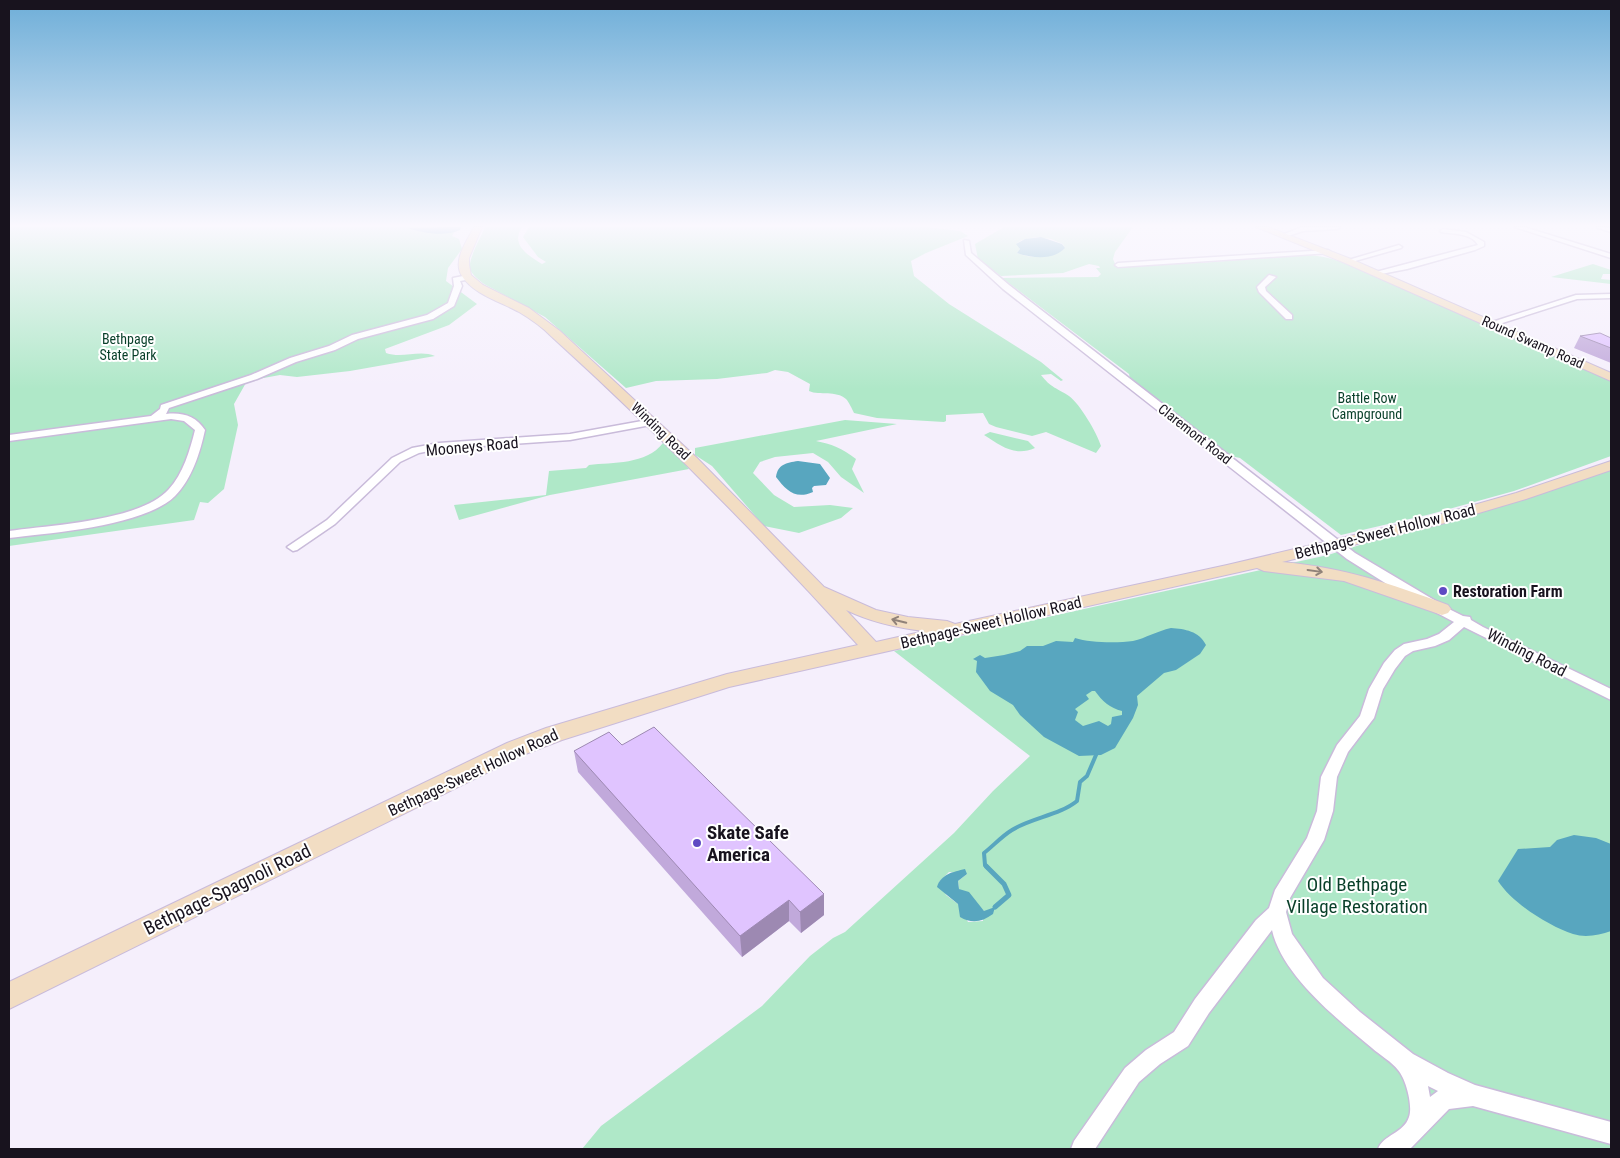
<svg xmlns="http://www.w3.org/2000/svg" width="1620" height="1158" font-family="'Roboto Condensed',sans-serif">
  <style>
    .green { fill: #afe8c8; fill-rule: evenodd }
    .water { fill: #58a6bf; fill-rule: evenodd }
    .lines { fill: none; stroke-linecap: round; stroke-linejoin: round }
    .stream-far1 { stroke: #58a6bf; stroke-width: 4 }
    .stream { stroke: #58a6bf; stroke-width: 5 }
    .street-casing { stroke: #c9bbda; stroke-width: 3 }
    .secondary-casing { stroke: #c9bbda; stroke-width: 2 }
    .street { fill: #fff; fill-rule: evenodd }
    .secondary { fill: #f2ddc3; fill-rule: evenodd }
    .wall { fill: #c1a9db }
    .shaded-wall { fill: #9d89b2 }
    .building { fill: #e0c4ff; stroke: #9d89b2 }
    .oneway { stroke: #908279 }
    .poi-dot { fill: #5f4ac3; stroke: #fff; stroke-width: 2 }
    .labels { text-anchor: middle; stroke-width: 4; stroke-linejoin: round; paint-order: stroke }
    .far-park-label { font-size: 14px; fill: #083f29; stroke: #fff }
    .far-street-label { font-size: 14px; fill: #18131e; stroke: #fff }
    .street-label { font-size: 16px; fill: #18131e; stroke: #fff }
    .poi-label { font-size: 16px; font-weight: bold; fill: #18131e; stroke: #fff; text-anchor: start }
    .near-poi-label { font-size: 19px; font-weight: bold; fill: #18131e; stroke: #fff; text-anchor: start }
    .near-park-label { font-size: 19px; fill: #083f29; stroke: #fff }
    .near-street-label { font-size: 19px; fill: #18131e; stroke: #fff }
  </style>
  <rect width="100%" height="100%" fill="#f5effc"/>
  <g class="green">
    <path d="M 9,227 L 457,227 L 452,236 L 459,239 L 462,249 L 448,268 L 446,281 L 477,304 L 449,325 L 385,349 L 386,353 C 403,359 419,349 435,356 L 350,371 L 297,377 L 280,375 L 247,381 L 234,404 L 238,425 L 224,489 L 208,503 L 200,502 L 194,520 L 9,546 Z"/>
    <path d="M 485,227 L 522,227 C 510,245 528,255 542,264 L 546,262 L 538,257 L 523,237 L 529,227 L 928,227 L 960,231 L 968,236 L 926,253 L 911,261 L 914,276 L 949,304 L 1041,362 L 1063,380 L 1061,381 L 1051,374 L 1041,375 C 1051,388 1057,388 1069,396 C 1080,404 1097,433 1101,446 L 1096,453 L 1046,432 L 1032,436 L 996,427 L 989,424 L 983,413 L 946,415 L 946,421 L 944,422 L 877,418 L 854,413 C 852,409 849,402 846,399 C 836,390 820,396 809,391 L 810,384 L 788,372 L 775,370 L 767,373 L 717,379 L 656,381 L 626,388 L 545,317 L 484,284 C 479,280 472,275 470,269 C 468,259 481,237 485,227 Z"/>
    <path d="M 1004,227 L 1133,227 L 1115,252 L 1113,259 L 1116,266 L 1199,263 L 1304,255 C 1331,255 1354,267 1379,276 L 1611,380 L 1611,456 L 1514,491 L 1431,514 L 1341,535 L 1240,458 L 1231,456 L 1130,379 L 1129,374 L 1002,278 L 1098,277 L 1101,274 L 1096,268 L 1100,268 L 1099,266 L 1089,264 L 1063,273 L 1001,276 L 978,259 L 975,244 ZM 1036,237 L 1051,239 L 1063,244 L 1064,248 C 1048,257 1035,260 1017,253 L 1020,249 L 1017,243 L 1022,240 Z"/>
    <path d="M 1593,264 L 1611,270 L 1611,274 L 1603,274 L 1601,279 L 1611,280 L 1611,284 L 1551,277 Z"/>
    <path d="M 845,420 L 897,424 L 816,441 C 831,444 842,448 856,459 L 852,469 L 864,493 L 841,477 L 828,462 L 813,453 L 775,457 L 760,462 L 753,473 L 774,495 L 794,507 L 830,505 L 853,508 L 841,518 L 799,533 L 764,526 L 712,466 L 695,455 L 695,448 Z"/>
    <path d="M 990,432 L 1028,441 L 1035,448 C 1015,457 1001,446 984,435 Z"/>
    <path d="M 663,443 L 669,445 L 689,469 L 550,495 L 459,520 L 454,505 L 546,495 L 549,471 L 586,468 L 589,465 C 613,462 646,465 663,443 Z"/>
    <path d="M 1611,466 L 1611,1149 L 582,1149 L 601,1126 L 762,1006 L 810,956 L 833,938 L 845,932 L 954,833 L 993,791 L 1030,756 L 894,651 L 1328,555 ZM 949,872 L 967,874 L 958,881 L 959,889 L 984,911 L 983,921 L 968,922 L 958,904 L 946,895 L 939,882 Z"/>
  </g>
  <g class="water">
    <path d="M 461,227 L 460,230 C 445,237 422,233 408,228 Z"/>
    <path d="M 1041,237 L 1062,244 L 1065,248 C 1053,261 1031,258 1017,253 L 1020,249 L 1016,244 L 1025,239 Z"/>
    <path d="M 798,461 L 820,464 L 830,478 L 826,485 L 814,486 L 812,488 L 813,492 C 795,500 786,490 776,477 C 778,464 786,463 798,461 Z"/>
    <path d="M 1171,628 C 1185,629 1199,631 1206,645 L 1200,654 L 1176,670 L 1164,673 L 1137,696 L 1138,705 L 1133,718 L 1115,748 L 1101,755 L 1079,756 L 1044,737 L 1020,715 L 1013,705 L 990,691 L 976,672 L 977,661 L 973,659 L 980,655 L 985,658 L 1004,655 L 1020,651 L 1027,646 L 1043,646 L 1056,641 L 1073,642 L 1075,638 C 1090,643 1118,643 1133,641 C 1146,638 1157,631 1171,628 ZM 1092,691 L 1095,691 C 1102,701 1110,708 1122,711 L 1122,715 L 1112,717 L 1111,724 L 1108,726 L 1099,721 L 1083,726 L 1075,720 L 1078,712 L 1075,709 L 1089,699 L 1086,695 Z"/>
    <path d="M 1574,835 L 1596,838 L 1611,844 L 1611,931 C 1599,935 1586,938 1573,934 C 1549,926 1512,903 1498,881 L 1518,849 L 1550,847 L 1557,840 Z"/>
    <path d="M 965,869 L 967,874 L 958,881 L 959,889 L 969,892 L 984,911 L 995,907 L 993,914 C 982,922 972,924 960,917 L 958,904 L 937,887 C 941,874 953,872 965,869 Z"/>
  </g>
  <g class="lines">
    <path class="stream-far1" d="M 988,868 L 985,865 L 984,853 C 993,846 1002,836 1012,830 C 1031,818 1060,815 1077,801 L 1080,782 L 1087,776 L 1096,755"/>
    <path class="stream" d="M 986,866 L 1004,884 L 1009,895 L 995,907"/>
    <defs>
      <g id="street">
        <path d="M 1302,227 L 1340,227 L 1337,229 L 1303,231 L 1285,237 L 1282,235 Z"/>
        <path d="M 1515,227 L 1524,227 L 1611,254 L 1611,258 Z"/>
        <path d="M 1597,227 L 1611,228 L 1611,232 L 1598,228 Z"/>
        <path d="M 1443,229 L 1466,232 L 1484,242 L 1484,246 L 1475,250 L 1407,269 L 1376,275 L 1372,273 L 1478,245 C 1472,233 1453,234 1441,232 L 1440,231 Z"/>
        <path d="M 964,240 L 969,241 L 971,253 L 1009,285 L 1355,553 L 1451,610 L 1463,616 L 1470,617 L 1471,620 L 1483,627 L 1611,689 L 1611,700 L 1464,627 L 1449,640 L 1435,646 L 1413,651 L 1405,656 L 1395,669 L 1383,689 L 1374,718 L 1348,752 L 1337,777 L 1333,811 L 1324,840 L 1290,898 L 1286,912 L 1292,934 L 1323,978 L 1360,1012 L 1413,1054 L 1448,1073 L 1475,1085 L 1611,1122 L 1611,1144 L 1473,1106 L 1449,1109 L 1410,1149 L 1378,1149 C 1383,1135 1404,1133 1409,1117 C 1413,1106 1406,1079 1398,1070 C 1392,1062 1380,1055 1372,1048 C 1337,1019 1282,975 1272,930 L 1209,1013 L 1188,1046 L 1160,1064 L 1139,1082 L 1095,1149 L 1071,1149 L 1074,1141 L 1125,1068 L 1146,1050 L 1174,1032 L 1195,999 L 1256,920 L 1269,908 L 1275,890 L 1307,838 L 1317,811 L 1321,777 L 1337,745 L 1360,716 L 1369,689 L 1384,663 L 1395,650 L 1404,644 L 1427,639 L 1439,634 L 1454,622 L 1409,598 L 1347,559 L 1003,289 L 966,255 ZM 1428,1086 L 1438,1091 L 1430,1097 Z"/>
        <path d="M 1399,245 L 1402,247 L 1401,248 L 1348,263 L 1345,261 Z"/>
        <path d="M 1328,250 L 1331,252 L 1330,253 L 1118,267 L 1115,265 L 1118,263 Z"/>
        <path d="M 468,275 L 472,277 L 471,279 L 460,281 L 462,286 L 454,306 L 433,319 L 358,339 L 335,350 L 296,362 L 257,379 L 169,408 L 166,414 C 182,412 196,416 205,430 C 200,453 192,479 175,496 C 145,526 51,533 9,538 L 9,531 C 51,525 141,521 169,489 C 183,474 190,450 195,430 L 184,421 L 171,419 L 9,441 L 9,435 L 151,416 L 160,409 L 161,405 L 251,375 L 290,358 L 329,346 L 352,335 L 427,315 L 448,303 L 454,286 L 453,278 Z"/>
        <path d="M 1269,275 L 1276,277 L 1265,287 L 1266,291 L 1292,315 L 1292,319 L 1286,319 L 1259,292 L 1257,287 Z"/>
        <path d="M 1611,294 L 1611,298 L 1577,299 L 1493,326 L 1486,324 L 1576,295 Z"/>
        <path d="M 653,419 L 658,422 L 656,424 L 570,440 L 439,449 L 419,453 L 400,462 L 335,524 L 297,550 L 293,551 L 287,547 L 327,520 L 392,458 L 412,448 L 439,443 L 570,434 Z"/>
      </g>
      <g id="secondary">
        <path d="M 474,227 L 482,227 L 469,258 L 469,265 L 471,275 L 483,285 L 529,308 L 560,331 L 697,458 L 824,587 L 876,610 L 908,617 L 947,621 L 955,624 L 1227,565 L 1435,516 L 1516,493 L 1611,461 L 1611,470 L 1526,499 L 1445,523 L 1282,562 C 1342,567 1392,584 1448,605 L 1451,609 L 1448,613 L 1442,615 L 1436,613 L 1344,581 L 1264,571 L 1257,568 L 729,687 L 562,740 L 523,755 L 9,1009 L 9,982 L 507,743 L 546,728 L 727,674 L 858,645 C 761,538 660,435 552,337 C 542,327 531,319 519,312 C 501,302 473,294 462,276 C 452,261 467,241 474,227 ZM 846,610 C 871,622 898,628 925,631 L 876,642 Z"/>
        <path d="M 1256,227 L 1268,227 L 1351,259 L 1611,373 L 1611,381 L 1345,263 Z"/>
      </g>
    </defs>
    <use href="#street" class="street-casing"/>
    <use href="#secondary" class="secondary-casing"/>
    <use href="#street" class="street"/>
    <use href="#secondary" class="secondary"/>
  </g>
  <g class="wall">
    <path d="M 1580,336 L 1611,338 L 1611,363 L 1574,348 Z"/>
    <path d="M 622,745 L 824,894 L 824,915 L 801,933 L 789,921 L 742,957 L 578,772 L 574,751 Z"/>
  </g>
  <g class="shaded-wall">
    <path d="M 824,894 L 824,915 L 801,933 L 800,912 Z"/>
    <path d="M 789,900 L 789,921 L 742,957 L 740,936 Z"/>
  </g>
  <g class="building">
    <path d="M 1600,333 L 1611,338 L 1611,348 L 1580,336 Z"/>
    <path d="M 654,727 L 824,894 L 800,912 L 789,900 L 740,936 L 574,751 L 609,732 L 622,745 Z"/>
  </g>
  <defs><path id="oneway-shaft" d="M-6 0H5M1.5-3L5.5 0L1.5 3" fill="none" stroke-width="1.6" stroke-linecap="round" stroke-linejoin="round" transform="scale(1.25)"/></defs>
  <g class="oneway">
    <use href="#oneway-shaft" transform="translate(1315 571) rotate(8)"/>
    <use href="#oneway-shaft" transform="translate(899 621) rotate(-166)"/>
  </g>
  <linearGradient id="sky" x2="0" y2="1"><stop stop-color="#6eaed8"/><stop offset="0.58" stop-color="#faf8fe"/><stop offset="1" stop-color="#faf8fe" stop-opacity="0"/></linearGradient>
  <rect width="1620" height="389" fill="url(#sky)"/>
  <g class="poi-dot">
    <circle cx="1443" cy="591" r="5"/>
    <circle cx="697" cy="843" r="5"/>
  </g>
  <g class="labels">
    <g class="far-park-label">
      <text x="128" y="344">Bethpage<tspan x="128" dy="16">State Park</tspan></text>
      <text x="1367" y="403">Battle Row<tspan x="1367" dy="16">Campground</tspan></text>
    </g>
    <g class="far-street-label">
      <text transform="translate(1533 342) rotate(24)" y="5">Round Swamp Road</text>
      <text transform="translate(661 431) rotate(44)" y="5">Winding Road</text>
      <text transform="translate(1195 434) rotate(38)" y="5">Claremont Road</text>
    </g>
    <g class="street-label">
      <text transform="translate(472 446) rotate(-5)" y="6">Mooneys Road</text>
      <text transform="translate(1385 531) rotate(-14)" y="6">Bethpage-Sweet Hollow Road</text>
      <text transform="translate(991 622) rotate(-13)" y="6">Bethpage-Sweet Hollow Road</text>
      <text transform="translate(1527 652) rotate(27)" y="6">Winding Road</text>
      <text transform="translate(473 772) rotate(-25)" y="6">Bethpage-Sweet Hollow Road</text>
    </g>
    <g class="poi-label">
      <text x="1453" y="597">Restoration Farm</text>
    </g>
    <g class="near-poi-label">
      <text x="707" y="839">Skate Safe<tspan x="707" dy="22">America</tspan></text>
    </g>
    <g class="near-park-label">
      <text x="1357" y="891">Old Bethpage<tspan x="1357" dy="22">Village Restoration</tspan></text>
    </g>
    <g class="near-street-label">
      <text transform="translate(227 889) rotate(-26)" y="7">Bethpage-Spagnoli Road</text>
    </g>
  </g>
  <rect width="1620" height="1158" fill="none" stroke="#18131e" stroke-width="20"/>
</svg>
